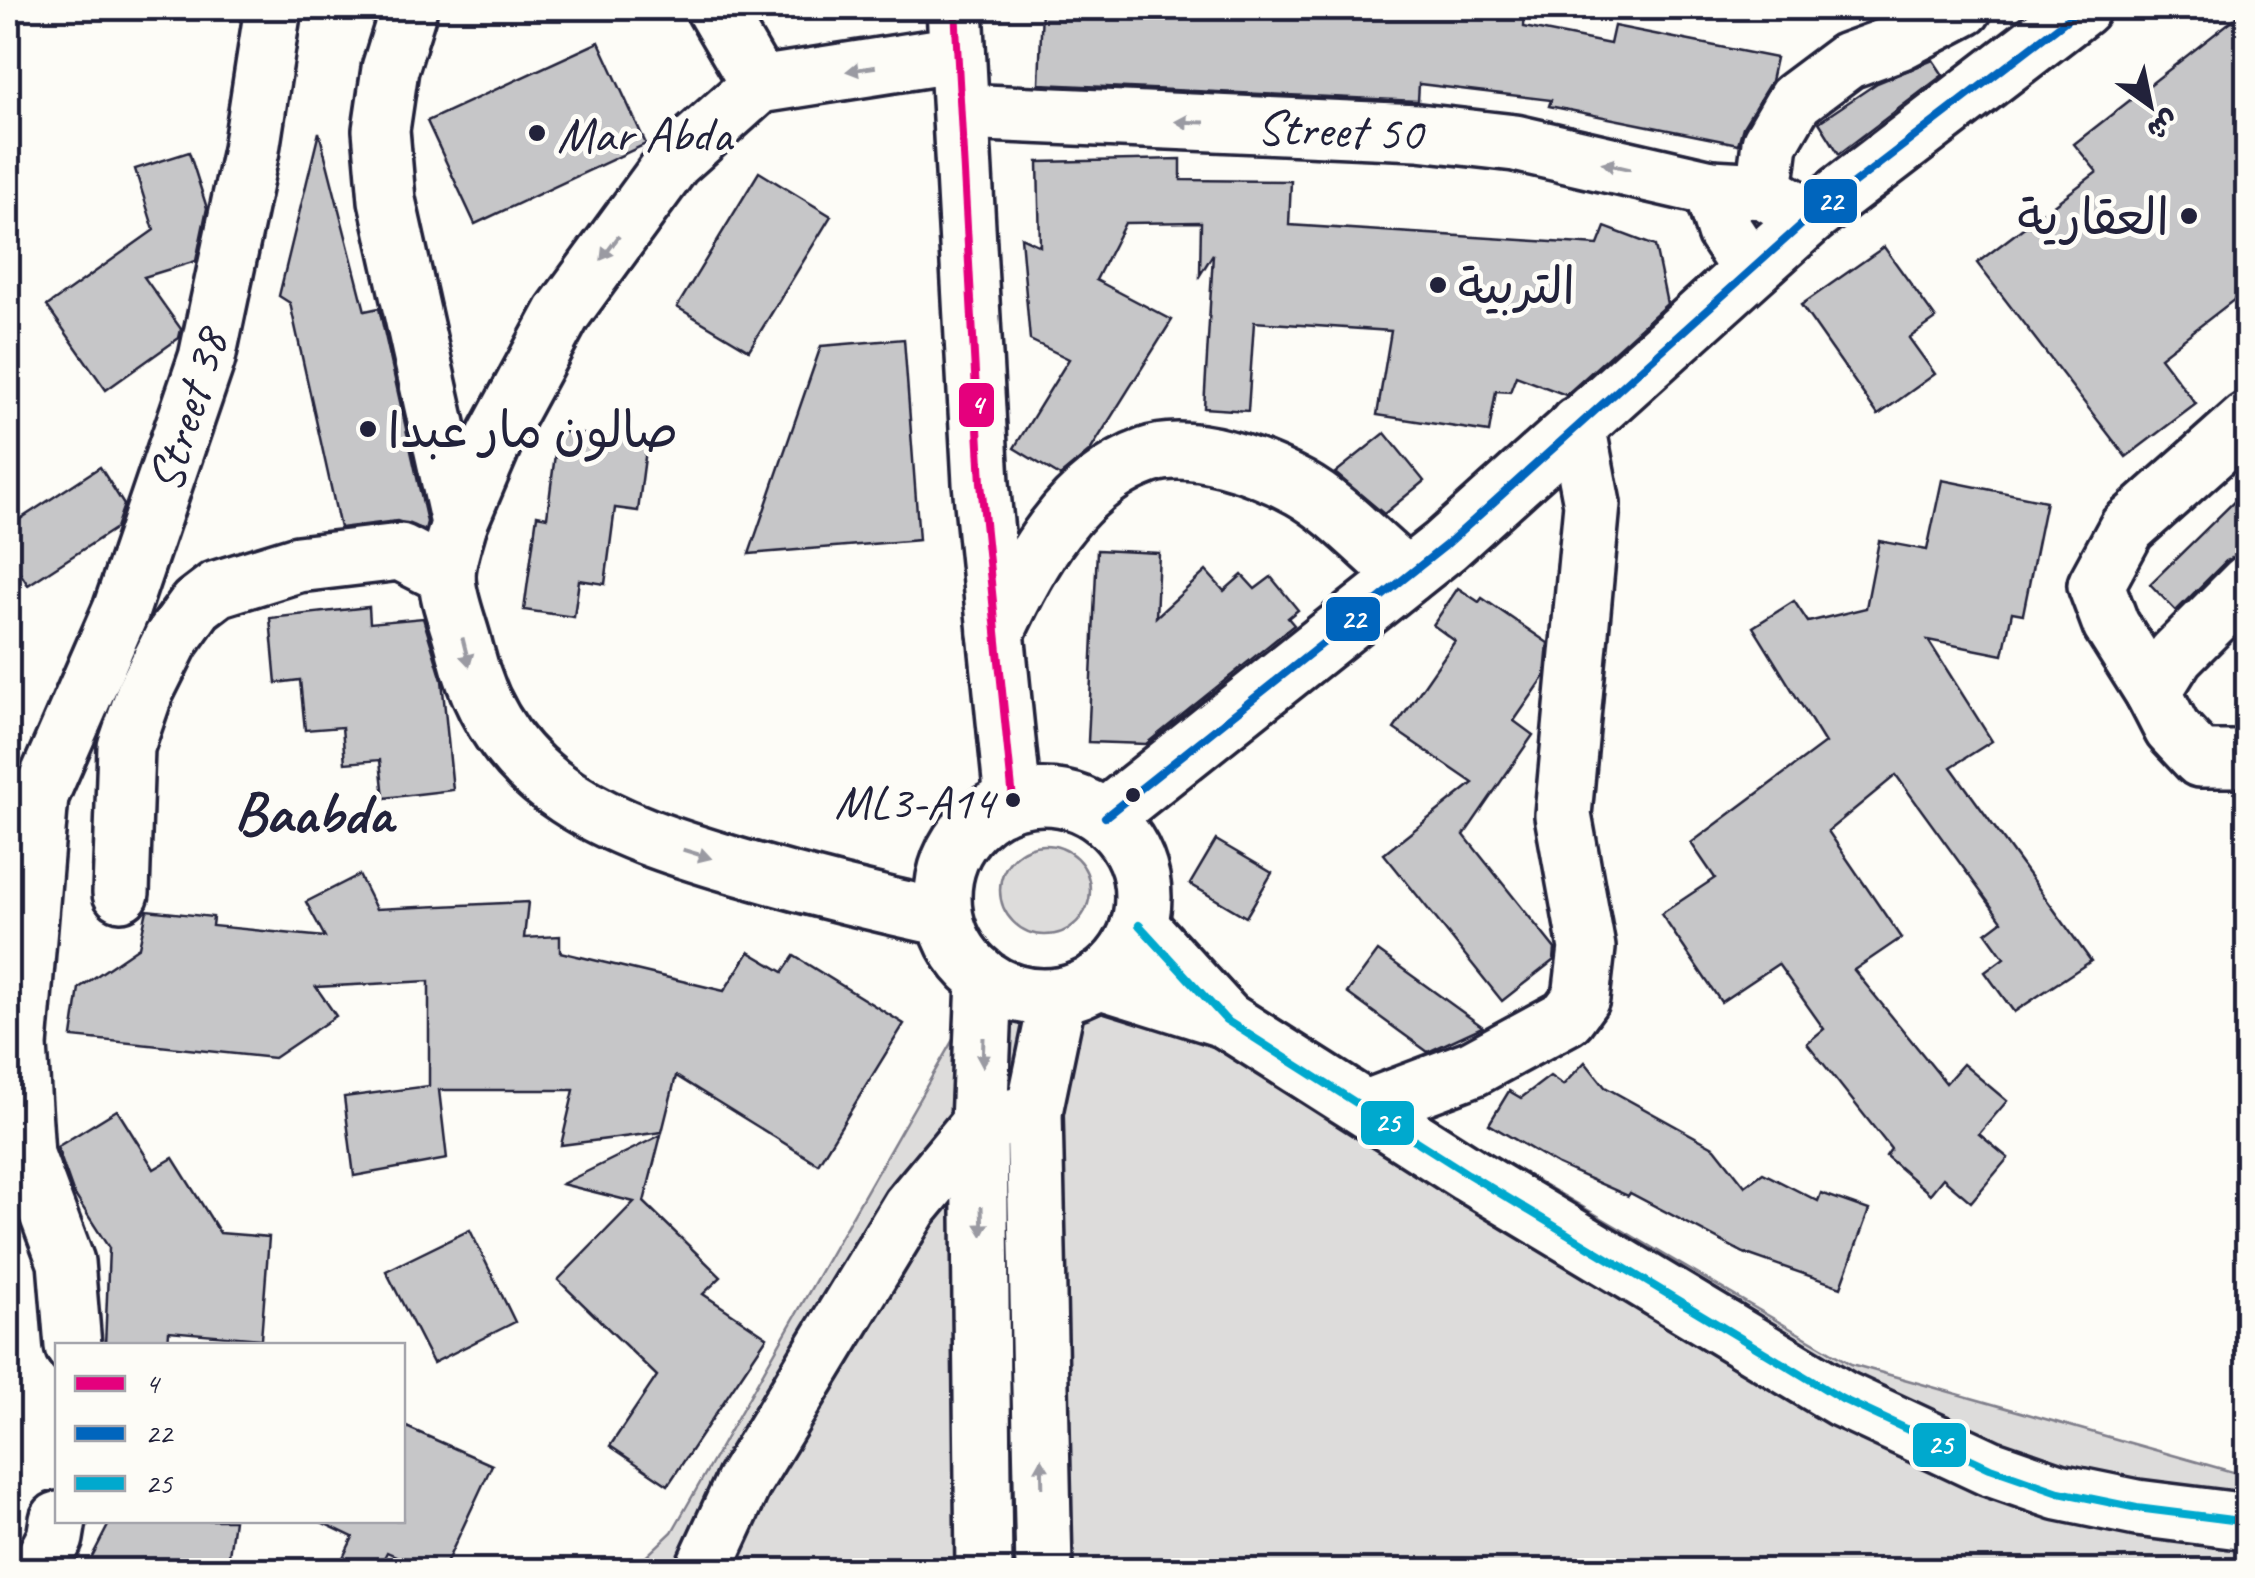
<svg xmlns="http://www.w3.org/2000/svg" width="2255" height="1578" font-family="Caveat,'Playpen Sans Arabic',sans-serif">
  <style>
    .green { fill: #dddcdb; stroke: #807f8b; stroke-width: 2.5 }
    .building { fill: #c6c6c8; stroke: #22223b; stroke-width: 2.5 }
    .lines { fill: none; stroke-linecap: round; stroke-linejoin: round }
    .minor-casing { stroke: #22223b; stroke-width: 62 }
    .major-casing { stroke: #22223b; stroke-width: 62 }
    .minor { stroke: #fdfcf7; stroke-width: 55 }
    .major { stroke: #fdfcf7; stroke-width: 55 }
    .bus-1-casing { stroke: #fdfcf7; stroke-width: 15 }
    .bus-2-casing { stroke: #fdfcf7; stroke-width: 15 }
    .bus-3-casing { stroke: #fdfcf7; stroke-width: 15 }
    .bus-1 { stroke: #e5007d; stroke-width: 8 }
    .bus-2 { stroke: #0065bd; stroke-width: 8 }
    .bus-3 { stroke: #00a9ce; stroke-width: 8 }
    .oneway { fill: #9a9aa2 }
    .poi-dot { fill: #22223b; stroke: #fdfcf7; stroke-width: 4 }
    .labels { text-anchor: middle; stroke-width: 10; stroke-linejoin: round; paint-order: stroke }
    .bus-label { font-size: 48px; fill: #22223b; stroke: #fdfcf7; text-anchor: end }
    .street-label { font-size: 50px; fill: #22223b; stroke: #fdfcf7 }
    .poi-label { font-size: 50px; fill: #22223b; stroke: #fdfcf7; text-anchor: start }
    .district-label { font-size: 60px; font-weight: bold; fill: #22223b; stroke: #fdfcf7 }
    .line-badge { stroke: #fdfcf7; stroke-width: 4 }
    .badge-label { font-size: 28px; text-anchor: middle; font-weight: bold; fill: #fff }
  </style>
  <rect width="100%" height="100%" fill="#fdfcf7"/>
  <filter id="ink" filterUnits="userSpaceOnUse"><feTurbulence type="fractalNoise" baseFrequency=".01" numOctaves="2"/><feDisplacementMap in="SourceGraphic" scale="20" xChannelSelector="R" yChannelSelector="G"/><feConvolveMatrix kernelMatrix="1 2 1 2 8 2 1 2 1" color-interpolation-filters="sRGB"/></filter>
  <g filter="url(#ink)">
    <g class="green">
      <circle cx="1045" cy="890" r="45"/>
      <path d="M 1154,956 L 1851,1364 L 2247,1476 L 2247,1570 L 632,1570 L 672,1532 L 975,1001 Z"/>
    </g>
    <g class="building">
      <path d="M 1042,8 L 1525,8 L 1524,27 L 1610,44 L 1614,26 L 1776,58 L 1771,81 L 1743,127 L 1738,144 L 1549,106 L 1551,100 L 1419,84 L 1418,101 L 1039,84 Z"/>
      <path d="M 2248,8 L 2248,289 L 2160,357 L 2196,404 L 2126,457 L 1977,263 L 2097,172 L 2074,144 Z"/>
      <path d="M 599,42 L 646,144 L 475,224 L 427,121 Z"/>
      <path d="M 1933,60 L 1943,75 L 1839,154 L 1819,122 L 1877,83 Z"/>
      <path d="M 319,132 L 365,311 L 379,308 L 427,522 L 425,530 L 397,521 L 340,528 L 290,303 L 279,296 Z"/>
      <path d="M 189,152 L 207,208 L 196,261 L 144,277 L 181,329 L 179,338 L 106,390 L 47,306 L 154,230 L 135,169 Z"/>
      <path d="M 1181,159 L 1181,180 L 1291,181 L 1289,225 L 1598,245 L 1605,227 L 1655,246 L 1667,304 L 1566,395 L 1516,376 L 1510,392 L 1496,391 L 1489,432 L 1377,415 L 1391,331 L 1254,322 L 1248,411 L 1204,408 L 1213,254 L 1200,275 L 1201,222 L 1125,223 L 1096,280 L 1172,320 L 1090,451 L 1060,476 L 1014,448 L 1069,359 L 1030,340 L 1021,237 L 1040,246 L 1038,162 Z"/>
      <path d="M 759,172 L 831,216 L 749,350 L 677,307 Z"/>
      <path d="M 1884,247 L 1936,319 L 1909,338 L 1935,374 L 1878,415 L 1801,305 Z"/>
      <path d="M 904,339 L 919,540 L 749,554 L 821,346 Z"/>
      <path d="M 558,431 L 647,442 L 638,511 L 615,508 L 605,584 L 579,580 L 574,617 L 524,610 L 537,515 L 547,517 Z"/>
      <path d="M 1385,433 L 1424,481 L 1384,514 L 1335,473 Z"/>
      <path d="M 100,467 L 124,505 L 116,528 L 28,585 L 8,554 L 8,527 Z"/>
      <path d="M 1942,480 L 2046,501 L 2023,614 L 2012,612 L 2003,655 L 1928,640 L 1992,741 L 1951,767 L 2091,961 L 2014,1012 L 1985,972 L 2004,958 L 1986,933 L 2002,921 L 1896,775 L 1828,831 L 1901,938 L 1854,970 L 1946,1083 L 1963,1064 L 2007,1101 L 1979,1134 L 2008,1158 L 1971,1202 L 1943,1178 L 1930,1194 L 1886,1156 L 1891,1149 L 1807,1043 L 1824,1029 L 1778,964 L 1721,1002 L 1661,914 L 1715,878 L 1691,843 L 1825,743 L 1753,627 L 1794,601 L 1808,622 L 1866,608 L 1879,541 L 1927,550 Z"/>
      <path d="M 2248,488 L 2248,553 L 2226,561 L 2176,611 L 2150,584 Z"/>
      <path d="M 1097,550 L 1159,553 L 1156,617 L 1206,571 L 1224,591 L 1242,575 L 1255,589 L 1271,577 L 1298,610 L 1288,618 L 1294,625 L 1146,744 L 1088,742 Z"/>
      <path d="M 1458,588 L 1479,602 L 1482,598 L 1548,643 L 1545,676 L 1514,721 L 1533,735 L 1464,835 L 1555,949 L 1554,960 L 1502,1001 L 1384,854 L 1473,783 L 1394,729 L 1455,641 L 1433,625 Z"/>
      <path d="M 369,607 L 370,623 L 423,618 L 442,680 L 453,790 L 384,798 L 380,760 L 345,763 L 342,727 L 305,730 L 300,680 L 276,683 L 270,618 Z"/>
      <path d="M 1216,840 L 1272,873 L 1246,917 L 1190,884 Z"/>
      <path d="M 359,875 L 376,909 L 528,902 L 524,938 L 560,936 L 560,952 L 724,991 L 749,952 L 783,972 L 794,956 L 904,1024 L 818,1164 L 676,1076 L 662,1132 L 561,1145 L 574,1090 L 439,1090 L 447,1159 L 354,1176 L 344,1097 L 429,1086 L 429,981 L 316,987 L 336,1016 L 274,1058 L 72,1037 L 79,988 L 139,947 L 147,910 L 213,917 L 212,926 L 325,937 L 306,902 Z"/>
      <path d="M 1378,951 L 1483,1027 L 1482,1027 L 1428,1052 L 1347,993 Z"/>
      <path d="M 1585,1062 L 1605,1087 L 1715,1148 L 1745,1186 L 1763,1173 L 1818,1201 L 1821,1193 L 1869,1210 L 1841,1287 L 1744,1253 L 1630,1193 L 1628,1196 L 1558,1165 L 1489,1124 L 1509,1091 L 1521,1098 L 1550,1076 L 1563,1085 Z"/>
      <path d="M 117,1110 L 154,1169 L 173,1158 L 220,1233 L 269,1237 L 261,1339 L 169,1331 L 168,1346 L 105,1346 L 109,1248 L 73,1192 L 57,1147 Z"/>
      <path d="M 661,1135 L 644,1202 L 721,1277 L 703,1294 L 767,1337 L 668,1485 L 610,1446 L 657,1376 L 558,1280 L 634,1202 L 562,1184 Z"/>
      <path d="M 470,1230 L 515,1322 L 433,1363 L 386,1271 Z"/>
      <path d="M 402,1425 L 492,1465 L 443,1570 L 428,1570 L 387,1552 L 378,1570 L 337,1570 L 353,1537 L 317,1520 L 402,1520 Z"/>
      <path d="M 111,1520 L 234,1520 L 227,1570 L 85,1570 Z"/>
    </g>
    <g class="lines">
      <defs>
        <g id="minor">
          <path d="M 714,8 L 759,85"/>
          <path id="s1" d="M 962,112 L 1418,132 L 1515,143 L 1711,188 L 1764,191 L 1810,217"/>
          <path d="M 1711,188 L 1725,232 L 1750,269"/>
          <path d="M 1764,191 L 1770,143 L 1795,100 L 1847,61 L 1899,42 L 1964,8"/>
          <path d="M 2248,583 L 2176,655 L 2153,692 L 2172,729 L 2200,759 L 2242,759 L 2248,754"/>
          <path d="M 996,633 C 1027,565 1071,483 1147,456 C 1191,440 1261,467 1300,488 C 1338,509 1373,549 1407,576"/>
          <path d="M 2153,692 L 2111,625 L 2096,585 L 2127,528 L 2248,420"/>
          <path d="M 1105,817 L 1445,546 L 1810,217 L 2082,8"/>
          <path d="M 121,893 L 126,747 L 145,692 L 171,640 L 196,605 L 217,589 L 298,564 L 400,552 L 447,576"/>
          <path d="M 1139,925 L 1226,1020 L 1468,1174 L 1842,1399 L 1990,1468 L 2059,1492 L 2137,1508 L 2248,1522"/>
          <path d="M 1098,980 L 1223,1019"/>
          <path d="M 1367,1108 L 1473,1068 L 1567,1017 L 1581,998 L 1587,948 L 1563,815 L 1592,504 L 1577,425"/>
          <path d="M 73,1346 L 66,1262 L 26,1155 L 19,1046 L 40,796 L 121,610 L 207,358 L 251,150 L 273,8"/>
          <path d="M 38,1570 L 55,1538 L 58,1520"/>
        </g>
        <g id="major">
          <path d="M 409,8 L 390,69 L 381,130 L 387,200 L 459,523 C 455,539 447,559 447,576 C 447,599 460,627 465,650 C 500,791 612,829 736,866 C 805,886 874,903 944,918"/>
          <path d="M 955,8 L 981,483 L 1013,800"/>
          <path d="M 459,523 L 496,436 L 562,314 L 673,162 L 759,85 L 957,54"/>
          <circle cx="1043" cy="897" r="100"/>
          <path d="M 703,1570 L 744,1481 L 910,1207 L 979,1124 L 1034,1112"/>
          <path d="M 984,1570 L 979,1124 L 985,980"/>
          <path d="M 1044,1570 L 1034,1112 L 1058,997"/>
        </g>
      </defs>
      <use href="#minor" class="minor-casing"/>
      <use href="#major" class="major-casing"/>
      <use href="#minor" class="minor"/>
      <use href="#major" class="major"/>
      <defs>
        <path id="bus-1" d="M 955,8 L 981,483 L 1013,800"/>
        <path id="bus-2" d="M 1105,817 L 1445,546 L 1810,217 L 2082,8"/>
        <path id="bus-3" d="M 1139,925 L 1226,1020 L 1468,1174 L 1842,1399 L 1990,1468 L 2059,1492 L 2137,1508 L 2248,1522"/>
      </defs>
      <use href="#bus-1" class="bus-1-casing"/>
      <use href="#bus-2" class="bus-2-casing"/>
      <use href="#bus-3" class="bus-3-casing"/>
      <use href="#bus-1" class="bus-1"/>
      <use href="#bus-2" class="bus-2"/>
      <use href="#bus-3" class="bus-3"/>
    </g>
    <defs><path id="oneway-solid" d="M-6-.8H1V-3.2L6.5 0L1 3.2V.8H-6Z" transform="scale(2.5)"/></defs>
    <g class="oneway">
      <use href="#oneway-solid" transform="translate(861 69) rotate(171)"/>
      <use href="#oneway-solid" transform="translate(1190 122) rotate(-178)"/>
      <use href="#oneway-solid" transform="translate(1616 166) rotate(-167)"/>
      <use href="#oneway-solid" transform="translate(610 248) rotate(127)"/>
      <use href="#oneway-solid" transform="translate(466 652) rotate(76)"/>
      <use href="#oneway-solid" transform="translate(697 854) rotate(17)"/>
      <use href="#oneway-solid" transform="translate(983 1052) rotate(92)"/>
      <use href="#oneway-solid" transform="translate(982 1221) rotate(88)"/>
      <use href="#oneway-solid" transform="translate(1042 1473) rotate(-91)"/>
    </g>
  </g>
  <g class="poi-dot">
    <circle cx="537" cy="133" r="10"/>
    <circle cx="2189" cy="216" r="10"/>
    <circle cx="1438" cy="285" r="10"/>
    <circle cx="368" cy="429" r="10"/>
    <circle cx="1133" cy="795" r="9"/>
    <circle cx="1013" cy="800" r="9"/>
  </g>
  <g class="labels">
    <g class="bus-label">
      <text x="994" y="818">ML3-A14</text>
    </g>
    <g class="street-label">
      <text dy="18" stroke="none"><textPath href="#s1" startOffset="378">Street 50</textPath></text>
      <text transform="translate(186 410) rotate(-73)" y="18">Street 38</text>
    </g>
    <g class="poi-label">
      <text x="557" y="151">Mar Abda</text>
      <text x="2169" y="234" text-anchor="end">العقارية</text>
      <text x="1458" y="303">التربية</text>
      <text x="388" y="447">صالون مار عبدا</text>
    </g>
    <g class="district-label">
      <text x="313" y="833">Baabda</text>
    </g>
  </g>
  <g class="line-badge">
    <rect x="1802" y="177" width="57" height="48" rx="10" fill="#0065bd"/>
    <rect x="957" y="381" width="39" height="48" rx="10" fill="#e5007d"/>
    <rect x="1324" y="595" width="58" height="48" rx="10" fill="#0065bd"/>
    <rect x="1359" y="1099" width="57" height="48" rx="10" fill="#00a9ce"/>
    <rect x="1911" y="1421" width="57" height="48" rx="10" fill="#00a9ce"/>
  </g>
  <g class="badge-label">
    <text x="1830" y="211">22</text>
    <text x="977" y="414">4</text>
    <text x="1353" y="629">22</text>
    <text x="1387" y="1132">25</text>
    <text x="1940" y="1454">25</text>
  </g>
  <rect width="2255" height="1578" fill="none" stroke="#fdfcf7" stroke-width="40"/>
  <rect x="20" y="20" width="2215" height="1538" fill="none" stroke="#22223b" stroke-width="4" filter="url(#ink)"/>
  <rect x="55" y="1343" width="350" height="180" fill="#fdfcf7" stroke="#a5a5ac" stroke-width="2.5"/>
  <rect x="75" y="1376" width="50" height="15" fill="#e5007d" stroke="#a5a5ac" stroke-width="2.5"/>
  <text x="145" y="1393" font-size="30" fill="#22223b">4</text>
  <rect x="75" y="1426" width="50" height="15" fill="#0065bd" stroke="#a5a5ac" stroke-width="2.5"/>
  <text x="145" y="1443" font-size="30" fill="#22223b">22</text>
  <rect x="75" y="1476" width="50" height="15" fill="#00a9ce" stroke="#a5a5ac" stroke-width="2.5"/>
  <text x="145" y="1493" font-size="30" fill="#22223b">25</text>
  <g transform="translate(2150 105) rotate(147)" stroke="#fdfcf7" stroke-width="8" paint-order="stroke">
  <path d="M0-8L18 38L0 25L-18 38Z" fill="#22223b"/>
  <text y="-15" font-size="28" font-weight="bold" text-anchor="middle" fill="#22223b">ش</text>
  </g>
</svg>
